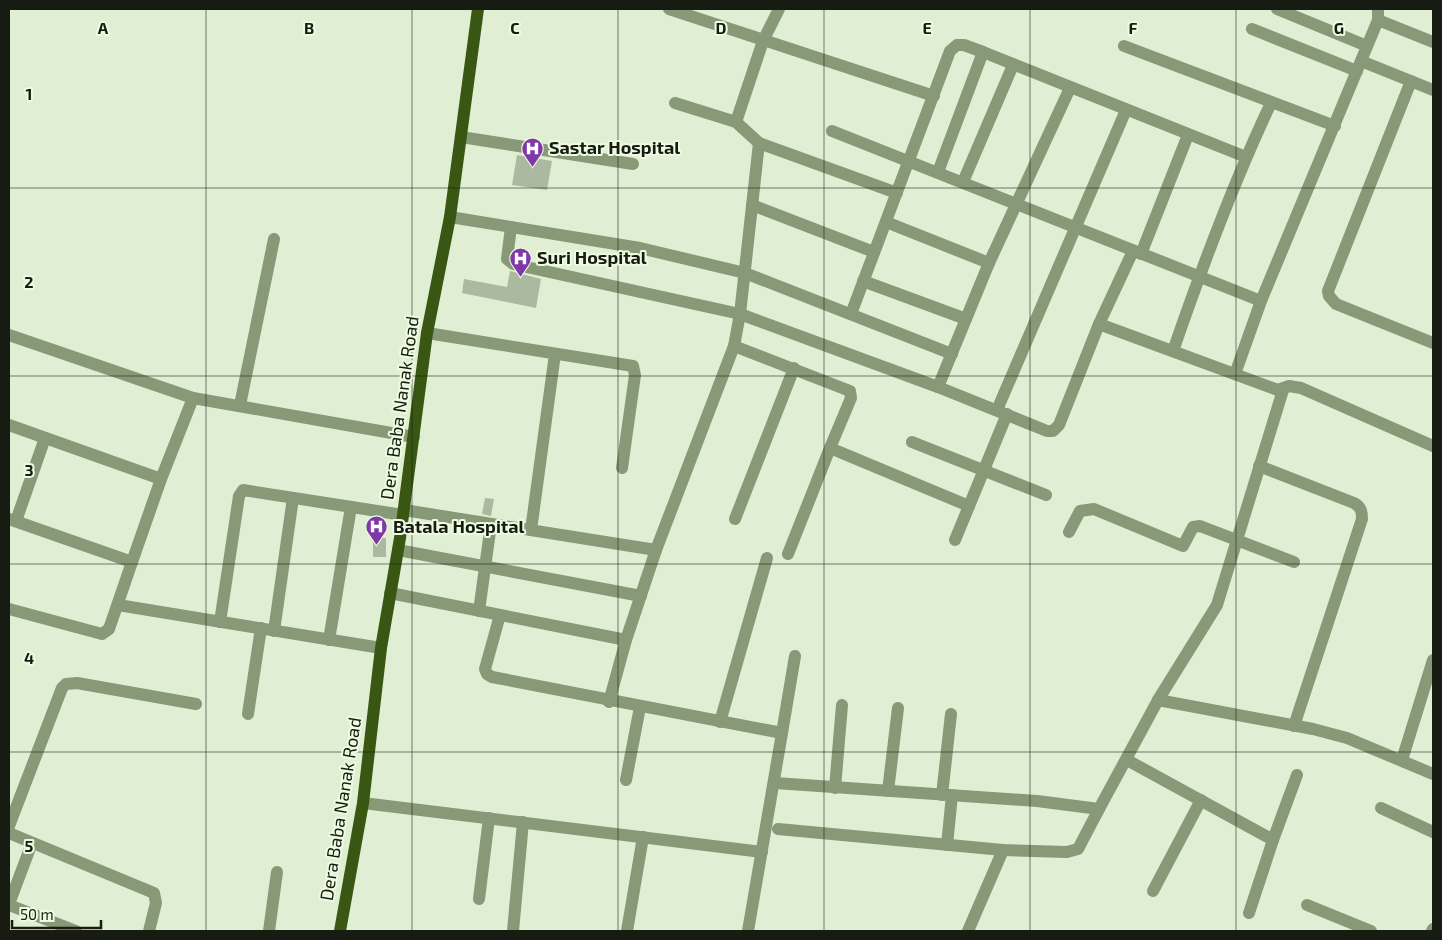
<svg xmlns="http://www.w3.org/2000/svg" width="1442" height="940" font-family="'Exo 2',sans-serif">
  <style>
    .building { fill: #abb9a0 }
    .lines { fill: none; stroke-linecap: round; stroke-linejoin: round }
    .minor { stroke: #879977; stroke-width: 12 }
    .major { stroke: #395712; stroke-width: 12 }
    .grid { fill: none; stroke: #171b12; stroke-width: 1; stroke-opacity: 0.55 }
    .labels { text-anchor: middle; stroke-width: 4; stroke-linejoin: round; paint-order: stroke }
    .poi-label { font-size: 18px; font-weight: bold; fill: #171b12; stroke: #edfbe1; text-anchor: start }
    .street-label { font-size: 18px; fill: #171b12; stroke: #edfbe1 }
    .grid-label { font-size: 16px; text-anchor: middle; font-weight: bold; fill: #171b12; stroke: #edfbe1; stroke-width: 4; stroke-linejoin: round; paint-order: stroke }
  </style>
  <rect width="100%" height="100%" fill="#e0eed4"/>
  <g class="building">
    <path d="M 517,155 L 552,161 L 547,190 L 512,185 Z"/>
    <path d="M 510,271 L 541,279 L 536,308 L 462,293 L 464,279 L 507,287 Z"/>
    <path d="M 485,498 L 494,499 L 491,516 L 482,514 Z"/>
    <rect x="373" y="538" width="13" height="19"/>
  </g>
  <g class="lines">
    <g class="minor">
      <path d="M 669,9 L 934,96"/>
      <path d="M 1277,9 L 1367,46"/>
      <path d="M 1378,20 L 1433,42"/>
      <path d="M 1252,29 L 1357,71"/>
      <path d="M 1124,46 L 1335,126"/>
      <path d="M 1361,61 L 1433,90"/>
      <path d="M 1411,81 L 1328,291 L 1329,296 L 1336,304 L 1433,343"/>
      <path d="M 675,103 L 736,122 L 759,143 L 897,193"/>
      <path d="M 736,122 L 763,41 L 779,9"/>
      <path d="M 832,131 L 1261,301"/>
      <path d="M 461,137 L 633,164"/>
      <path d="M 938,172 L 983,52"/>
      <path d="M 963,182 L 1013,65"/>
      <path d="M 752,205 L 874,252"/>
      <path d="M 450,217 L 640,248 L 745,273 L 952,354"/>
      <path d="M 886,222 L 989,263"/>
      <path d="M 511,227 L 507,259 L 513,264 L 740,314 L 938,387 L 1047,431 L 1053,431 L 1059,425 L 1099,324 L 1133,251"/>
      <path d="M 1141,254 L 1188,135"/>
      <path d="M 863,281 L 966,319"/>
      <path d="M 851,314 L 950,51 L 957,45 L 964,45 L 983,52 L 1246,157"/>
      <path d="M 1099,324 L 1278,390 L 1289,386 L 1301,388 L 1433,446"/>
      <path d="M 427,333 L 633,366 L 635,375 L 622,468"/>
      <path d="M 9,335 L 193,398 L 414,437"/>
      <path d="M 734,346 L 850,391 L 851,398 L 830,448 L 969,506"/>
      <path d="M 1173,351 C 1202,267 1233,183 1271,103"/>
      <path d="M 1235,374 L 1261,301 L 1378,20 L 1378,9"/>
      <path d="M 938,387 L 989,263 L 1070,88"/>
      <path d="M 240,405 L 274,239"/>
      <path d="M 997,410 L 1126,110"/>
      <path d="M 9,425 L 161,479 L 193,398"/>
      <path d="M 912,442 L 1046,495"/>
      <path d="M 1259,466 L 1354,503 C 1361,507 1362,511 1362,519 L 1294,726"/>
      <path d="M 404,510 L 656,550"/>
      <path d="M 9,519 L 132,562 L 109,629 L 102,634 L 9,609"/>
      <path d="M 735,519 L 794,368"/>
      <path d="M 16,521 L 45,438"/>
      <path d="M 531,530 L 555,354"/>
      <path d="M 1069,532 L 1080,511 L 1094,509 L 1183,546 L 1193,527 L 1200,526 L 1294,562"/>
      <path d="M 955,540 L 1007,414"/>
      <path d="M 398,550 L 641,596"/>
      <path d="M 788,554 L 830,448"/>
      <path d="M 132,562 L 161,479"/>
      <path d="M 390,593 L 626,640"/>
      <path d="M 118,605 L 381,648"/>
      <path d="M 479,611 L 491,524"/>
      <path d="M 500,615 L 485,669 L 487,674 L 492,677 L 782,733 L 748,931"/>
      <path d="M 220,622 L 239,496 L 243,490 L 403,515"/>
      <path d="M 274,631 L 293,498"/>
      <path d="M 329,640 L 351,507"/>
      <path d="M 1158,700 L 1313,729 L 1347,738 L 1433,774"/>
      <path d="M 609,702 L 626,640 L 656,550 L 734,346 L 740,314 L 759,143"/>
      <path d="M 248,714 L 261,628"/>
      <path d="M 720,722 L 767,558"/>
      <path d="M 782,733 L 795,656"/>
      <path d="M 1127,760 L 1273,840 L 1249,913"/>
      <path d="M 1402,760 L 1433,660"/>
      <path d="M 626,780 L 640,707"/>
      <path d="M 775,783 L 1037,801 L 1099,809 L 1158,700 L 1217,605 L 1283,390"/>
      <path d="M 835,788 L 842,705"/>
      <path d="M 888,791 L 898,708"/>
      <path d="M 942,795 L 951,714"/>
      <path d="M 363,803 L 762,852"/>
      <path d="M 1381,808 L 1433,832"/>
      <path d="M 9,826 L 62,688 L 66,684 L 77,683 L 196,704"/>
      <path d="M 778,829 L 1003,850 L 1067,852 L 1078,849 L 1099,809"/>
      <path d="M 9,833 L 154,893 L 156,903 L 149,931"/>
      <path d="M 1273,840 L 1297,775"/>
      <path d="M 947,845 L 952,795"/>
      <path d="M 1153,891 L 1201,800"/>
      <path d="M 479,899 L 489,818"/>
      <path d="M 9,904 L 32,843"/>
      <path d="M 9,905 L 76,931"/>
      <path d="M 1307,905 L 1371,931"/>
      <path d="M 269,931 L 277,872"/>
      <path d="M 513,931 L 523,822"/>
      <path d="M 627,931 L 643,837"/>
      <path d="M 968,931 L 1003,850"/>
      <path d="M 1432,931 L 1433,929"/>
    </g>
    <path class="major" d="M 340,931 L 363,803 L 381,648 L 400,538 L 427,333 L 450,217 L 478,9"/>
  </g>
  <path class="grid" d="M 206,9 L 206,931M 412,9 L 412,931M 618,9 L 618,931M 824,9 L 824,931M 1030,9 L 1030,931M 1236,9 L 1236,931M 9,188 L 1433,188M 9,376 L 1433,376M 9,564 L 1433,564M 9,752 L 1433,752"/>
  <defs>
    <symbol id="hospital-pin" viewBox="-11 -11 22 30"><path d="M0 17L-7.5 6A9.5 9.5 0 1 1 7.5 6Z" fill="#8037a9" stroke="#edfbe1"/><path d="M-5-5h3v3.5h4V-5h3V5h-3V1.5h-4V5h-3Z" fill="#fff"/></symbol>
  </defs>
  <g fill-rule="evenodd">
    <use href="#hospital-pin" x="520" y="136" width="25" height="34"/>
    <use href="#hospital-pin" x="508" y="246" width="25" height="34"/>
    <use href="#hospital-pin" x="364" y="514" width="25" height="34"/>
  </g>
  <g class="labels">
    <g class="poi-label">
      <text x="549" y="154">Sastar Hospital</text>
      <text x="537" y="264">Suri Hospital</text>
      <text x="393" y="533">Batala Hospital</text>
    </g>
    <g class="street-label">
      <text transform="translate(400 408) rotate(-82)" y="6">Dera Baba Nanak Road</text>
      <text transform="translate(341 809) rotate(-81)" y="6">Dera Baba Nanak Road</text>
    </g>
  </g>
  <g class="grid-label">
    <text x="103" y="34">A</text>
    <text x="309" y="34">B</text>
    <text x="515" y="34">C</text>
    <text x="721" y="34">D</text>
    <text x="927" y="34">E</text>
    <text x="1133" y="34">F</text>
    <text x="1339" y="34">G</text>
    <text x="29" y="100">1</text>
    <text x="29" y="288">2</text>
    <text x="29" y="476">3</text>
    <text x="29" y="664">4</text>
    <text x="29" y="852">5</text>
  </g>
  <rect width="1442" height="940" fill="none" stroke="#171b12" stroke-width="20"/>
  <path d="M12 920v8h89v-8" fill="none" stroke="#171b12" stroke-width="2.5"/>
  <text x="20" y="920" font-size="15" fill="#171b12" stroke="#edfbe1" stroke-width="4" paint-order="stroke">50 m</text>
</svg>
